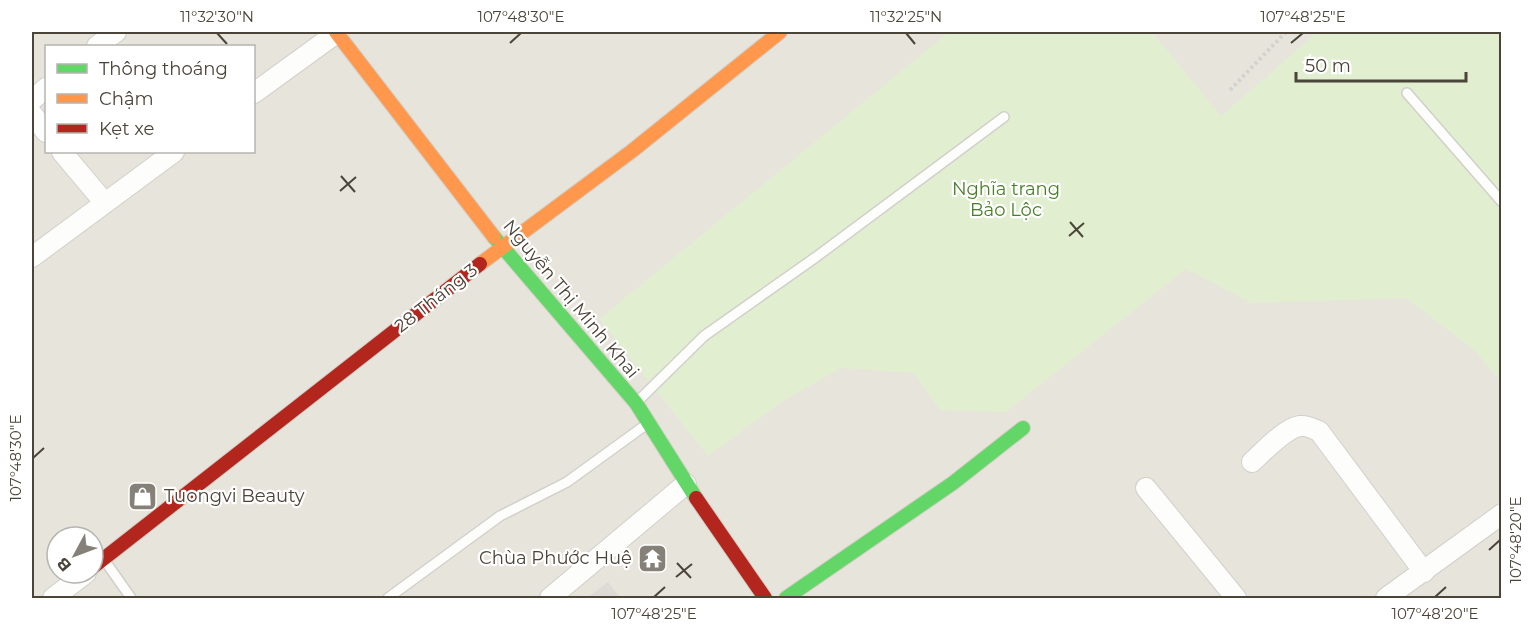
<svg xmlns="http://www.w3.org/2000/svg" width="1533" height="630" font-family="Montserrat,sans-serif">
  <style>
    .residential { fill: #e7e4dc; fill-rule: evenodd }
    .green { fill: #e1eecf }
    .building { fill: #dedbd6 }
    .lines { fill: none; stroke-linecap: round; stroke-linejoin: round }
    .lane-casing { stroke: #d2d0cb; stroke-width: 12 }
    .street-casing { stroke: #d2d0cb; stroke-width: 22 }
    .fast-casing { stroke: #d3cfc5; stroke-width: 16 }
    .slow-casing { stroke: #d3cfc5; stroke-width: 16 }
    .jam-casing { stroke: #d3cfc5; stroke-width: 16 }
    .path { stroke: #d3d2cc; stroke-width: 4; stroke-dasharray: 3 3; stroke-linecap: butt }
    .lane { stroke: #fdfdfc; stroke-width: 9 }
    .street { stroke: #fdfdfc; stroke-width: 20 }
    .fast { stroke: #63d668; stroke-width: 14 }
    .slow { stroke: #ff974d; stroke-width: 14 }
    .jam { stroke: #b3261e; stroke-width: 14 }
    .ticks { fill: none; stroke: #4b4439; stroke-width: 2 }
    .labels { text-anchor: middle; stroke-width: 4.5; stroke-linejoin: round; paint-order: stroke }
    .park-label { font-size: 18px; fill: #4a7f2a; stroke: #fff }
    .street-label { font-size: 18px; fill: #4b4439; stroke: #fff }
    .poi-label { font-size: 18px; fill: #4b4439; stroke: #fff; text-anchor: start }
    .neatline { fill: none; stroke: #4b4439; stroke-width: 2 }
    .ticks-label { font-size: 15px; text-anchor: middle; fill: #4b4439 }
  </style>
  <rect width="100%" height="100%" fill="#f4f2ee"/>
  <path class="residential" d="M 32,32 L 1501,32 L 1501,598 L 32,598 ZM 46,46 L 254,46 L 254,152 L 46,152 ZM 57,537 L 93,537 L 93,573 L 57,573 Z"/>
  <path class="green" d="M 949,32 L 1152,32 L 1221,116 L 1317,32 L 1501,32 L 1501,382 L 1475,351 L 1406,298 L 1252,303 L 1186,269 L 1006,412 L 940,410 L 913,373 L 841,368 L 783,401 L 708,456 L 599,319 Z"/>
  <path class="building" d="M 608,582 L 620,598 L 587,598 Z"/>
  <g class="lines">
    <defs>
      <g id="lane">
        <path d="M 1407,93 L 1502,202"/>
        <path d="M 638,401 L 704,336 L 816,257 L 1004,117"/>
        <path d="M 105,561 L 131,598"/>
        <path d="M 388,598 L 500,516 L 567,482 L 647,424"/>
      </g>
      <g id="street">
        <path d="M 97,46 L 116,32"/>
        <path d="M 254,93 L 338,32"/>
        <path d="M 32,100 L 46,88"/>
        <path d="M 32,114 L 46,132"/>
        <path d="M 62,152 L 104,202"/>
        <path d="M 32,257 L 174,152"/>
        <path d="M 1252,462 C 1263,452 1285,428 1300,426 C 1307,425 1313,429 1319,431 L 1424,572"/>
        <path d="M 1146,488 L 1236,598"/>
        <path d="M 53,598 L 86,573"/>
        <path d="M 550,598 L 686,484"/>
        <path d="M 1386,598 L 1502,514"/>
      </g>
      <g id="fast">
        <path d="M 494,237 L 636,403 L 696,498"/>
        <path d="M 786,598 L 953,483 L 1023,428"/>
      </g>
      <g id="slow">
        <path d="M 336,32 L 494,237"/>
        <path d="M 480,264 L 632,151 L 780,32"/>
      </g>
      <g id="jam">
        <path d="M 696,498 L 765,598"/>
        <path d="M 93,567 L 480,264"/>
      </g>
    </defs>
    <use href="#lane" class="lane-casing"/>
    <use href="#street" class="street-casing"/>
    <use href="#fast" class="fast-casing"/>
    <use href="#slow" class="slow-casing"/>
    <use href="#jam" class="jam-casing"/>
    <path class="path" d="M 1230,90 L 1286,32"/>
    <use href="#lane" class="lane"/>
    <use href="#street" class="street"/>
    <use href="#fast" class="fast"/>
    <use href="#slow" class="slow"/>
    <use href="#jam" class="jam"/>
  </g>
  <path class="ticks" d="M 217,33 L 227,44M 906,33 L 915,44M 510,43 L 521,33M 1291,43 L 1303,33M 341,176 L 355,192M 340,191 L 356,177M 1070,222 L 1083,237M 1069,236 L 1084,223M 33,458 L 44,448M 1489,550 L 1500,540M 677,563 L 691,578M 676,577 L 692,564M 654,597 L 665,587M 1435,597 L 1446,587"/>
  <defs>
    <symbol id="shop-square" viewBox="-11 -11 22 22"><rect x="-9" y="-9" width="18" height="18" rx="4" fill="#868178" stroke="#fff"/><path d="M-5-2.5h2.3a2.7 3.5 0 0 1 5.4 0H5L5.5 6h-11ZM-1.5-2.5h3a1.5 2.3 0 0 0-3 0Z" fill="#fff"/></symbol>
    <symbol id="temple-square" viewBox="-11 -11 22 22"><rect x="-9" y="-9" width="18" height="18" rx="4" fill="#868178" stroke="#fff"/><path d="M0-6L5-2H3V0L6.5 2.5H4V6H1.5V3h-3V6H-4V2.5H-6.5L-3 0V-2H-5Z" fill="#fff"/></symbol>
  </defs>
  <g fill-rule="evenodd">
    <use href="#shop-square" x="126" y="480" width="33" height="33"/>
    <use href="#temple-square" x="636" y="542" width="33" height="33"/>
  </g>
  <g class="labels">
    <g class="park-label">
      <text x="1006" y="195">Nghĩa trang<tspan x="1006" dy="21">Bảo Lộc</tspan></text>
    </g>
    <g class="street-label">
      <text transform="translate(436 298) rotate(-38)" y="6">28 Tháng 3</text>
      <text transform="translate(571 299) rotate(50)" y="6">Nguyễn Thị Minh Khai</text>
    </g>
    <g class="poi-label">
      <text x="164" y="502">Tuongvi Beauty</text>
      <text x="632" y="564" text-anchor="end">Chùa Phước Huệ</text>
    </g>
  </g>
  <rect width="1533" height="630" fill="none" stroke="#ffffff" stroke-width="66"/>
  <rect x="45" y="45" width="210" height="108" fill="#ffffff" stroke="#b7b4b0" stroke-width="1.5"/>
  <rect x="57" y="64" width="30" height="9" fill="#63d668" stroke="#b7b4b0" stroke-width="1.5"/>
  <text x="99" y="75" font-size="18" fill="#4b4439">Thông thoáng</text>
  <rect x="57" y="94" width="30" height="9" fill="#ff974d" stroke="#b7b4b0" stroke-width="1.5"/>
  <text x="99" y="105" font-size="18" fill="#4b4439">Chậm</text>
  <rect x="57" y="124" width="30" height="9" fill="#b3261e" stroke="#b7b4b0" stroke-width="1.5"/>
  <text x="99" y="135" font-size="18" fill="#4b4439">Kẹt xe</text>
  <g transform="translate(75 555) rotate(229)"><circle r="28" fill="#ffffff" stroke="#b7b4b0" stroke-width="1.5"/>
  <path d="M0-4.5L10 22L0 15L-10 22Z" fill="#868178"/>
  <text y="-9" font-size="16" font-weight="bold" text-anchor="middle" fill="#4b4439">B</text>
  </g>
  <path d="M1296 72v9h170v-9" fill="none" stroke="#4b4439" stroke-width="3"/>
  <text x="1305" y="72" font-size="18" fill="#4b4439" stroke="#ffffff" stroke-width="4.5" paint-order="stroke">50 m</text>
  <rect x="33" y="33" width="1467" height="564" class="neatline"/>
  <g class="ticks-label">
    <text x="217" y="22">11°32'30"N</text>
    <text x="521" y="22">107°48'30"E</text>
    <text x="906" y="22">11°32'25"N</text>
    <text x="1303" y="22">107°48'25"E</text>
    <text transform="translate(16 458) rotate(-90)" y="5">107°48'30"E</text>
    <text transform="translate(1516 540) rotate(-90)" y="5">107°48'20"E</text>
    <text x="654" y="619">107°48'25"E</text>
    <text x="1435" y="619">107°48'20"E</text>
  </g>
</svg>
